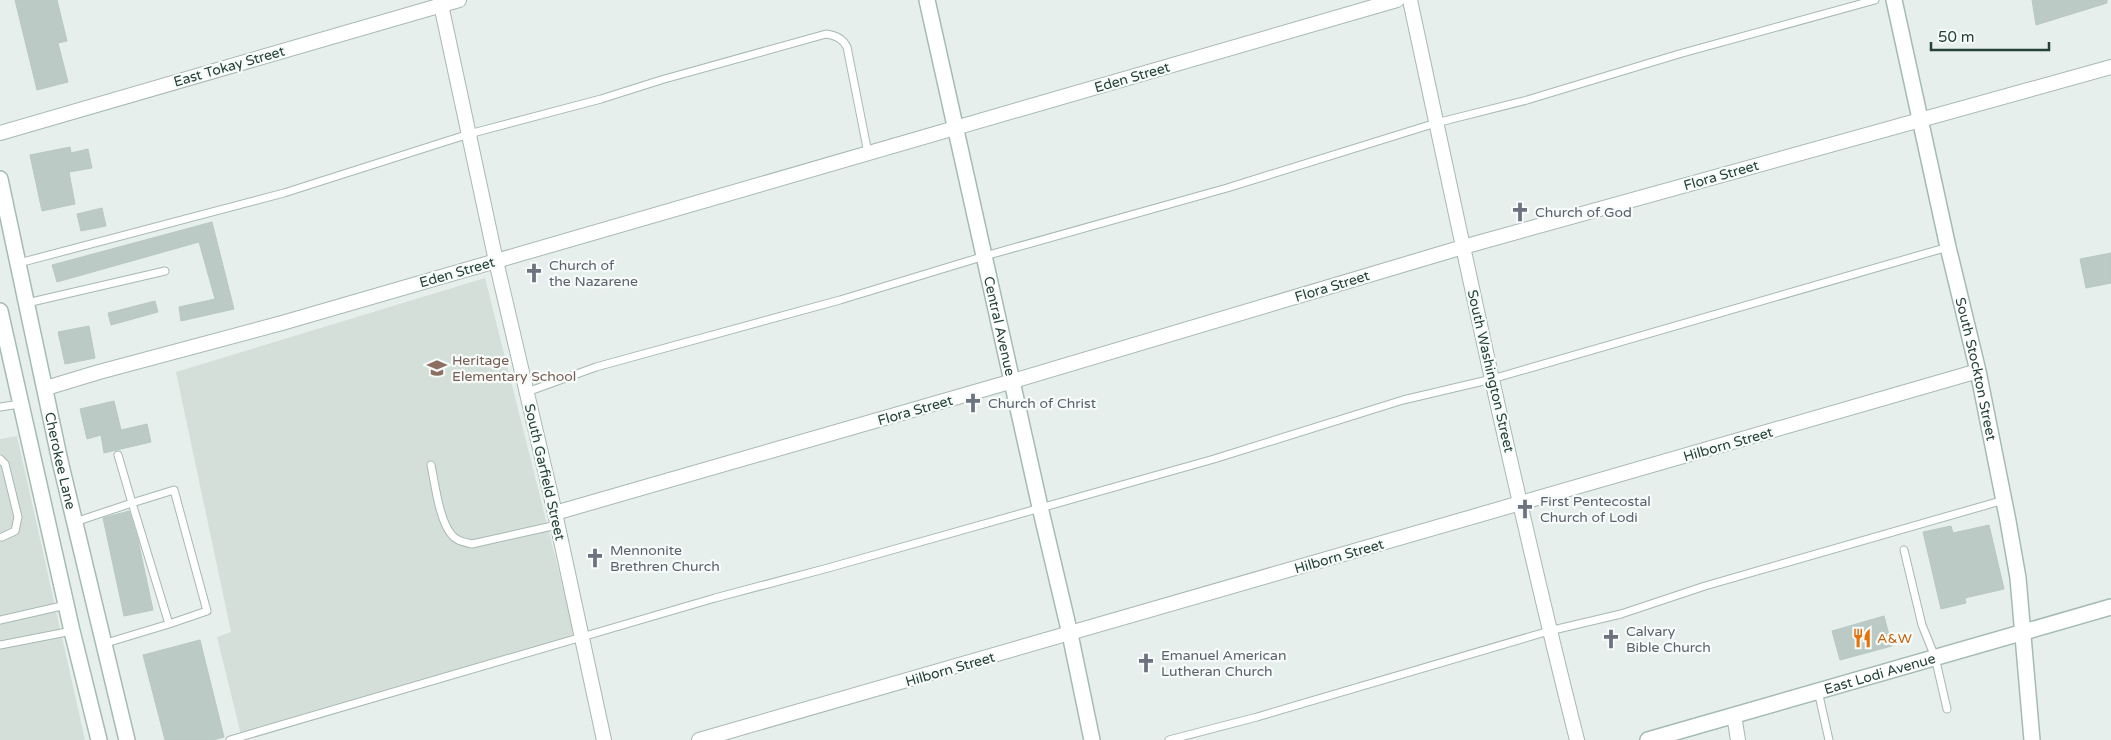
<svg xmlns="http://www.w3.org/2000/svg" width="2111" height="740" font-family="'Varela Round',sans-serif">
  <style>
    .built { fill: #d4dfda }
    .building { fill: #bbcac4; stroke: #b8c9c2 }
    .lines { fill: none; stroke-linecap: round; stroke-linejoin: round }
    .lane-casing { stroke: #a8b8b2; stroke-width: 9 }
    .street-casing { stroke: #a8b8b2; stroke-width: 16 }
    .secondary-casing { stroke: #a4bbb3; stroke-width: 18 }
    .lane { stroke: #fff; stroke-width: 7 }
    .street { stroke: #fff; stroke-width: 14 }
    .secondary { stroke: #fff; stroke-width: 15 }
    .labels { text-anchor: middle; stroke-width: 4.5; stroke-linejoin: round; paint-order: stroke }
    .street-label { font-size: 14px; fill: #24423a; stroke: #f7fbf9 }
    .worship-label { font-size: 14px; fill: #5b616d; stroke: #f7fbf9; text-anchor: start }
    .education-label { font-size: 14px; fill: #785e54; stroke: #f7fbf9; text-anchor: start }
    .food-label { font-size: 14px; fill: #c56008; stroke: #f7fbf9; text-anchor: start }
  </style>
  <rect width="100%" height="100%" fill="#e6efeb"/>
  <g class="built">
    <path d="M 485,278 L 575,635 L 241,735 L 217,637 L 231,632 L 176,372 Z"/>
    <path d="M 17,436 L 85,740 L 0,740 L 0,439 Z"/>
  </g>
  <g class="building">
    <path d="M 15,0 L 57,0 L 67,41 L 58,43 L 68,82 L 37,90 Z"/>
    <path d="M 2032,0 L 2107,0 L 2107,3 L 2036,25 Z"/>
    <path d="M 70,147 L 71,153 L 88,149 L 92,168 L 69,172 L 75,204 L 42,211 L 30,155 Z"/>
    <path d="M 102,208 L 106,226 L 81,231 L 77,214 Z"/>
    <path d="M 212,222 L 234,309 L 181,321 L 179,307 L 215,299 L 199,242 L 57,282 L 52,265 Z"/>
    <path d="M 2111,253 L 2111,283 L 2086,288 L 2080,259 Z"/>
    <path d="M 155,301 L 158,312 L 111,325 L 108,313 Z"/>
    <path d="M 89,326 L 95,358 L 65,364 L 58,332 Z"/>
    <path d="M 114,401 L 121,430 L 147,424 L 151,442 L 104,453 L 101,435 L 87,439 L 80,409 Z"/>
    <path d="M 129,511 L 138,540 L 153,610 L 124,616 L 103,518 Z"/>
    <path d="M 1989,525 L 2004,589 L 1965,598 L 1966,603 L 1941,609 L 1923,532 L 1951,526 L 1953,533 Z"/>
    <path d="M 1884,616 L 1892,646 L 1840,660 L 1832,631 Z"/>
    <path d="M 200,640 L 224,737 L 213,740 L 165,740 L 143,655 Z"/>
  </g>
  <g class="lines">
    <defs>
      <g id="lane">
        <path d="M 19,263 L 284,193 L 469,134 L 601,99 L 661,80 L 826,34 C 835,35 843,39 847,47 L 868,153"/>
        <path d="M 27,303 L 165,271"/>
        <path d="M 527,392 L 596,367 L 840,300 L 985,256 L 1227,188 L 1436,123 L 1527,100 L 1679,54 L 1875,0"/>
        <path d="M 0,407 L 20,404"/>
        <path d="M 0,459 L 5,464 L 18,517 L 15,531 L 2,537"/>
        <path d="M 431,465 C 435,484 439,519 451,534 C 456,541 464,542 472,544 L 557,525"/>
        <path d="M 75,522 L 132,503 L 118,455"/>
        <path d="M 1904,550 L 1922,625 L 1935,657 L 1947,709"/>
        <path d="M 0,620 L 66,605"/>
        <path d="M 103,644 L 169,624 L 132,503 L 174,490 L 207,611 L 169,624"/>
        <path d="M 0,645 L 72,631"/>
        <path d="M 1818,691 L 1829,740"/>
        <path d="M 230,740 L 715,598 L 828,568 L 1214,459 L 1403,400 L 1492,379 L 1948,247"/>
        <path d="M 1169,740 L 1257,717 L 1549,631 L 1621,614 L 1705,586 L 2004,500"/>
      </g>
      <g id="street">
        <path d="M 440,0 L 496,261 L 555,513 L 604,740"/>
        <path d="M 1410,0 C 1463,247 1515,495 1577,740"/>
        <path d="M 0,133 L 459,0"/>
        <path d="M 46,388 L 99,372 L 282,323 L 1397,0"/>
        <path d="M 555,513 L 1013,381 L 1463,247 L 2111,67"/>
        <path d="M 1734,715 L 1738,740"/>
        <path d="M 699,740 L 1978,371"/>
      </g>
      <g id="secondary">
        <path id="s1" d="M 927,0 L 1040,507 L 1070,634 L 1092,740"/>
        <path id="s2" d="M 1894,0 L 1948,247 L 1978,371 L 2008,521 L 2018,578 L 2032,740"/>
        <path id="s3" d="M 0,179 L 60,461 L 127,740"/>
        <path d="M 0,311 L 72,631 L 99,740"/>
        <path id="s4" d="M 1648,740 L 2111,607"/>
      </g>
    </defs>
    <use href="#lane" class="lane-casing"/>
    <use href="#street" class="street-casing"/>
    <use href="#secondary" class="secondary-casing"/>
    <use href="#lane" class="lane"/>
    <use href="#street" class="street"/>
    <use href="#secondary" class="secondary"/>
  </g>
  <defs>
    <symbol id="church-bare" viewBox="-9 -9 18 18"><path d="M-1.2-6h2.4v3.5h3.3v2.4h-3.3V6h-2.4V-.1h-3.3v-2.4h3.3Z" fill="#6b7280" stroke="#f7fbf9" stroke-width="2.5" paint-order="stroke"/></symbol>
    <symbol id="school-bare" viewBox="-9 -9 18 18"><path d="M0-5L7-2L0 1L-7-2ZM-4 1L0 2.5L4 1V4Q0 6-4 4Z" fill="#8d6e63" stroke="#f7fbf9" stroke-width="2.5" paint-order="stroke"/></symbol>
    <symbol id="restaurant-bare" viewBox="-9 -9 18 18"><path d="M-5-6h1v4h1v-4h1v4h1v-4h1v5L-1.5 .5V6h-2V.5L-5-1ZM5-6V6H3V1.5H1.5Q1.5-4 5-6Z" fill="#e8710a" stroke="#f7fbf9" stroke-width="2.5" paint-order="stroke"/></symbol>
  </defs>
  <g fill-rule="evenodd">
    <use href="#church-bare" x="1506" y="198" width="28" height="28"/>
    <use href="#church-bare" x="520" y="259" width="28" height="28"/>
    <use href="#school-bare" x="423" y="354" width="28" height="28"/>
    <use href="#church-bare" x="959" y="389" width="28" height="28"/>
    <use href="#church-bare" x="1511" y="495" width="28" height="28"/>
    <use href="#church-bare" x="581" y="544" width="28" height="28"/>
    <use href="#restaurant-bare" x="1848" y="624" width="28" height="28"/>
    <use href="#church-bare" x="1597" y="625" width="28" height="28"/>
    <use href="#church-bare" x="1132" y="649" width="28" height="28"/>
  </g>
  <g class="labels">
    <g class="street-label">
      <text transform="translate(229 66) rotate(-16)" y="5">East Tokay Street</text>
      <text transform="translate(1132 77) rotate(-16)" y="5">Eden Street</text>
      <text transform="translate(1721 175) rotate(-16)" y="5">Flora Street</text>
      <text transform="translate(457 272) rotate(-16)" y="5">Eden Street</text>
      <text transform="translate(1332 286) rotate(-17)" y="5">Flora Street</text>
      <text dy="5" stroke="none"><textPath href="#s1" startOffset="334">Central Avenue</textPath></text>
      <text dy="5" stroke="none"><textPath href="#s2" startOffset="378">South Stockton Street</textPath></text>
      <text transform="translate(1491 371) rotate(77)" y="5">South Washington Street</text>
      <text transform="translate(915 410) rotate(-16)" y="5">Flora Street</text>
      <text transform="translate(1728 444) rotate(-16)" y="5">Hilborn Street</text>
      <text dy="5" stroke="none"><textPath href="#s3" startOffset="288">Cherokee Lane</textPath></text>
      <text transform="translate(545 472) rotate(77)" y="5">South Garfield Street</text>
      <text transform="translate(1339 556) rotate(-16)" y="5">Hilborn Street</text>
      <text transform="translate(950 669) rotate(-16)" y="5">Hilborn Street</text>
      <text dy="5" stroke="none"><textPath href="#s4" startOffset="241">East Lodi Avenue</textPath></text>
    </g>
    <g class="worship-label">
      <text x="1535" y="217">Church of God</text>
      <text x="549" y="270">Church of<tspan x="549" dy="16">the Nazarene</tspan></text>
      <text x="988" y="408">Church of Christ</text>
      <text x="1540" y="506">First Pentecostal<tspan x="1540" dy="16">Church of Lodi</tspan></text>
      <text x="610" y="555">Mennonite<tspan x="610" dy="16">Brethren Church</tspan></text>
      <text x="1626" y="636">Calvary<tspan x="1626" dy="16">Bible Church</tspan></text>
      <text x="1161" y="660">Emanuel American<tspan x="1161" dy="16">Lutheran Church</tspan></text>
    </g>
    <g class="education-label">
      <text x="452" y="365">Heritage<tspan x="452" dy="16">Elementary School</tspan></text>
    </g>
    <g class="food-label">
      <text x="1877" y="643">A&amp;W</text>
    </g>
  </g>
  <path d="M1931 42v8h118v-8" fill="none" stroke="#24423a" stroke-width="2.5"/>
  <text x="1938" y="42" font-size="15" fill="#24423a" stroke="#f7fbf9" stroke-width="4" paint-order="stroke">50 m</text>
</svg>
